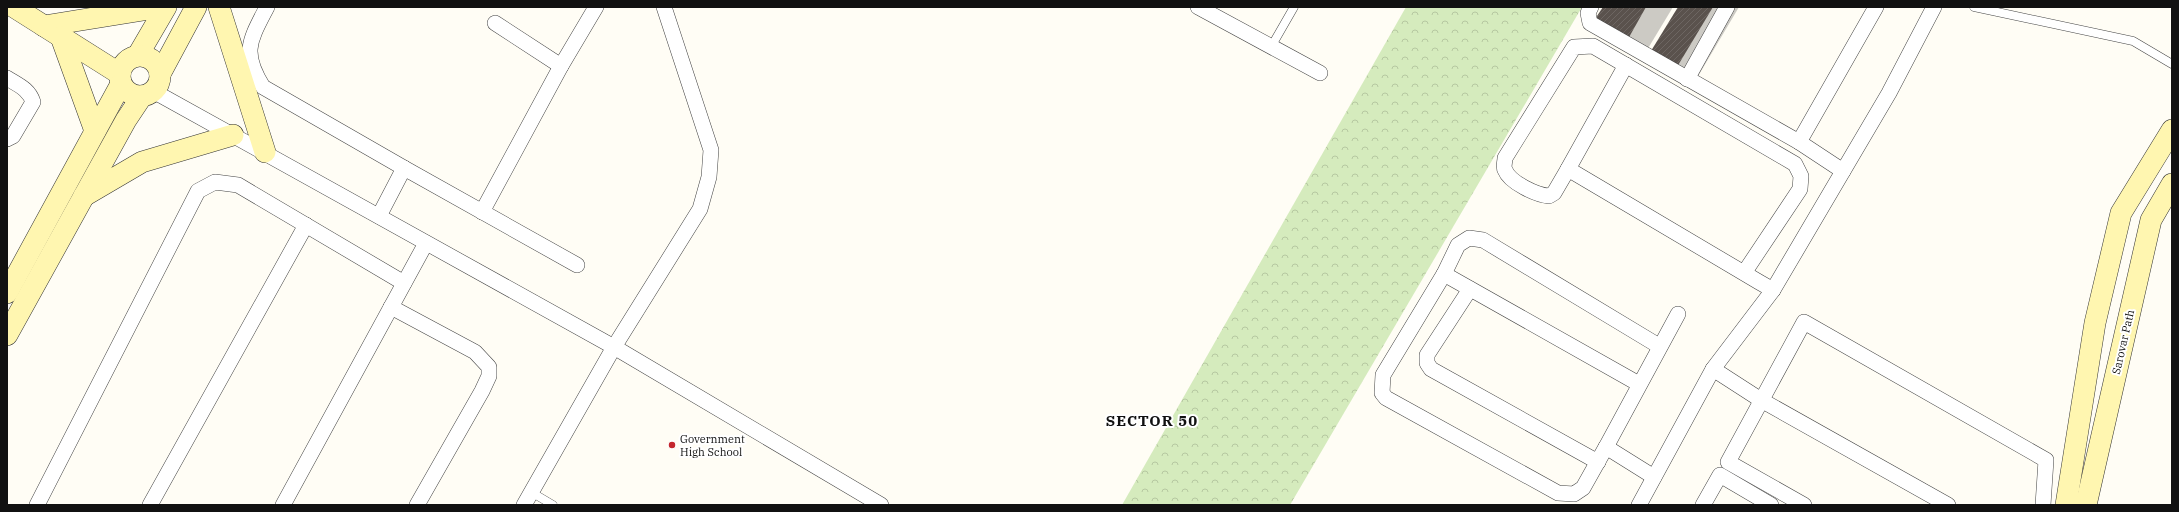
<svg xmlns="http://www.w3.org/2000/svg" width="2179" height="512" font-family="'IBM Plex Serif',serif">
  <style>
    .park { fill: url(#park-crowns) }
    .shadow { fill: #0003 }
    .building { fill: url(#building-hatch) }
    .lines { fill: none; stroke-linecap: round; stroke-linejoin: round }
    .lane-casing { stroke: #444; stroke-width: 9 }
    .street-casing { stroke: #444; stroke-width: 16 }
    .secondary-casing { stroke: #333; stroke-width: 22 }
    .lane { stroke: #fff; stroke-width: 8 }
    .street { stroke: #fff; stroke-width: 15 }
    .secondary { stroke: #fff6b0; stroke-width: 21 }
    .poi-dot { fill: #c4262e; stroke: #fff; stroke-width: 1.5 }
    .labels { text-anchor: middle; stroke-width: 4; stroke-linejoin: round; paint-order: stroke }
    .street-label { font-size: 11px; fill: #111; stroke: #fff }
    .poi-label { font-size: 11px; fill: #111; stroke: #fff; text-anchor: start }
    .district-label { font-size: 15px; font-weight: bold; letter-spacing: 1px; fill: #111; stroke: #fff }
  </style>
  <defs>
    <pattern id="park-crowns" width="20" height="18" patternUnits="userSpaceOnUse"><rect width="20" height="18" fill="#d5ebbd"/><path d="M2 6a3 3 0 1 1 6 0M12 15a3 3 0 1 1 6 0" fill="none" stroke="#b6c8a1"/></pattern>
    <pattern id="building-hatch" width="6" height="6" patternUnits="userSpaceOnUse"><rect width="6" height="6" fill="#5a524d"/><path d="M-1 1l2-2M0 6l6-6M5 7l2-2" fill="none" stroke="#6d6662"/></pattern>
  </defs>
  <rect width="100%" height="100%" fill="#fffdf5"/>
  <path class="park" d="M 1406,7 L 1582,7 L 1290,505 L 1122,505 Z"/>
  <g class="shadow">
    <path d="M 1604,7 L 1673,7 L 1644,55 Z"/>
    <path d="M 1679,7 L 1739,7 L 1694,83 L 1652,51 Z"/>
  </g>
  <g class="building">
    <path d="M 1603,7 L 1646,7 L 1628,39 L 1595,19 Z"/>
    <path d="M 1678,7 L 1713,7 L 1677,67 L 1651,51 Z"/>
  </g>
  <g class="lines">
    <defs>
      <g id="lane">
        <path d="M 1974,7 L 2133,41 L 2172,64"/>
        <path d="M 1271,47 L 1294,7"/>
        <path d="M 531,492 L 553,505"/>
      </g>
      <g id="street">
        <path d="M 267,7 C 250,40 241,52 263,87 L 404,168"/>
        <path d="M 1198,7 L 1320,73"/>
        <path d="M 1591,7 L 1588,13 L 1590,23 L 1799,142 L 1843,171"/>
        <path d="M 495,23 L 561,66"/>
        <path d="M 7,78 C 18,85 29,89 33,102 L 13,136 L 7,139"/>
        <path d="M 1687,79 L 1727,7"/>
        <path d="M 153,91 L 614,347 L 881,505"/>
        <path d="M 1799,142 L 1876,7"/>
        <path d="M 1568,169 L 1626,65"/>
        <path d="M 482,212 L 561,66 L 596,7"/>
        <path d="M 379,216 L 404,168 L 577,265"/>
        <path d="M 1744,273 L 1800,189 L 1801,176 L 1795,164 L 1593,46 L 1574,47 L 1505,158 C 1505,162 1503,167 1505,170 C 1510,183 1537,195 1549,196 L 1554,193 L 1568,169 L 1759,282 L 1773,290"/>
        <path d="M 1444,274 L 1383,375 L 1382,393 L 1386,398 L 1558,493 L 1574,494 L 1583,488 L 1606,447"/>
        <path d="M 1470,289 L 1427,355 L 1427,363 L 1431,369 L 1598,462"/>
        <path d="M 391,307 L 475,352 L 489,367 L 489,376 L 482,391 L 417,505"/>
        <path d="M 1713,369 L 1761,400 L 1948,505"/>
        <path d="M 1639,384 L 1444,274 L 1458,245 L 1469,238 L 1483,240 L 1659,346"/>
        <path d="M 1654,477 L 1606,447 L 1678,314"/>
        <path d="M 37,505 L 198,191 L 215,182 L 238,185 L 404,283"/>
        <path d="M 150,505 L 306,225"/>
        <path d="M 283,505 L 426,243"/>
        <path d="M 524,505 L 614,347 L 700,209 L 709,177 L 711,150 L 664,7"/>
        <path d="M 1639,505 L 1713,369 L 1773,290 L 1889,93 L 1934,7"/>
        <path d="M 1703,505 L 1720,475 L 1771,505"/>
        <path d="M 1804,505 L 1728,462 L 1804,322 L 2046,460 L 2043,505"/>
      </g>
      <g id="secondary">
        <path d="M 14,7 L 120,74"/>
        <path d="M 219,7 L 265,152"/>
        <path d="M 44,26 L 162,7"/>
        <path d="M 61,37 L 95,131"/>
        <path d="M 138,55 L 166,7"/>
        <circle cx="140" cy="76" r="20"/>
        <path d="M 160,74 L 196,7"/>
        <path d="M 84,196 L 142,162 L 233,135"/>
        <path d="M 7,293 L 121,84"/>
        <path d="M 7,335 L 126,120 L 142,96"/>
        <path d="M 2066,505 L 2095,323 L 2121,213 L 2172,130"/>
        <path d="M 2086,505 L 2151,220 L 2172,184"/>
      </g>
    </defs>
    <use href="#lane" class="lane-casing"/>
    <use href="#street" class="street-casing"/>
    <use href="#secondary" class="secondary-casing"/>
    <use href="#lane" class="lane"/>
    <use href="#street" class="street"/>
    <use href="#secondary" class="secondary"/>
  </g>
  <circle class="poi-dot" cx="672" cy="445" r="4"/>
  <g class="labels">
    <g class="street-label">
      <text transform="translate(2123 342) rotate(-77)" y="4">Sarovar Path</text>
    </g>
    <g class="poi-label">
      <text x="680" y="443">Government<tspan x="680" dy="13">High School</tspan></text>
    </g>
    <g class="district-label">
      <text x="1152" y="426">SECTOR 50</text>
    </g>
  </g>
  <rect width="2179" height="512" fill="none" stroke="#111111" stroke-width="16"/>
</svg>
